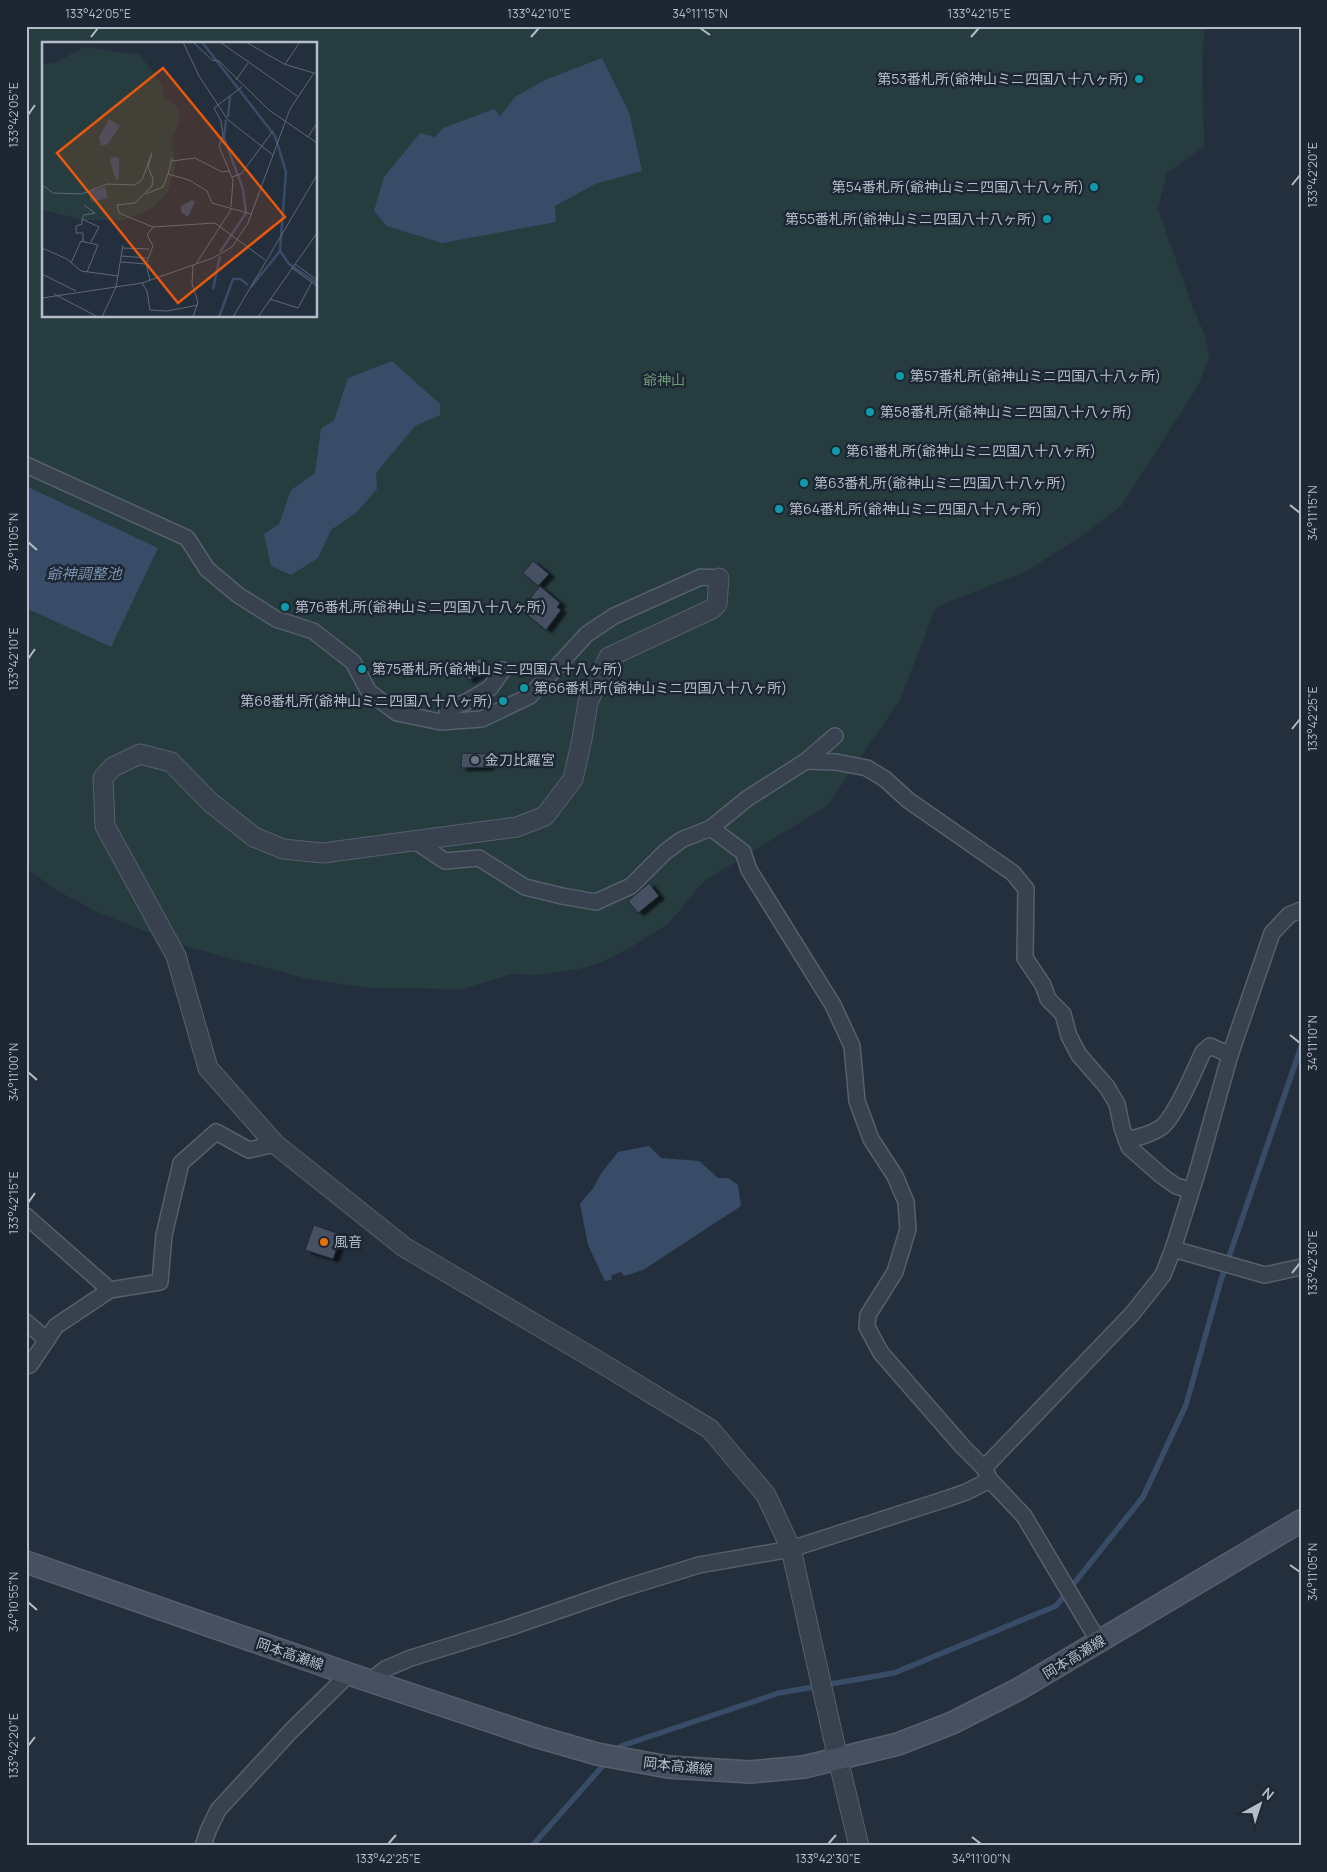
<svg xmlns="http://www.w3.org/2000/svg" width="1327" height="1872" font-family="Manrope,'Noto Sans JP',sans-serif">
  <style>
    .green { fill: #263c3f; fill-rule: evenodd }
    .water { fill: #394c67 }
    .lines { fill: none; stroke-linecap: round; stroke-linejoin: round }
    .stream { stroke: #394c67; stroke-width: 5.5 }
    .building { fill: #455162; stroke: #1f2835; filter: url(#shadow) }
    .minor-casing { stroke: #565f6c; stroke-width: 18 }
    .tertiary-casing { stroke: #565f6c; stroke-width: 21 }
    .secondary-casing { stroke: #565f6c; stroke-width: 24 }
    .minor { stroke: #38414e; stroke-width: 15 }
    .tertiary { stroke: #38414e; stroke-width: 19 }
    .secondary { stroke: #465061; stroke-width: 21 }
    .ticks { fill: none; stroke: #b4bcc9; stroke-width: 2 }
    .culture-dot { fill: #0f9aa8; stroke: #1d2633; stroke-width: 2 }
    .worship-dot { fill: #6b7280; stroke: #1d2633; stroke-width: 2 }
    .food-dot { fill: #e8710a; stroke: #1d2633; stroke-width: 2 }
    .labels { text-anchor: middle; stroke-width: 5; stroke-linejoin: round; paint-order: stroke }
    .poi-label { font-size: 14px; fill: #b4bcc9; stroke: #1d2633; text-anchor: start }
    .park-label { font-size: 14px; fill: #6b9a76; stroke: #1d2633 }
    .street-label { font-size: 14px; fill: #b4bcc9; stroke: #1d2633 }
    .water-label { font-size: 15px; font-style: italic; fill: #7c92b1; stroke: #1d2633 }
    .inset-river { fill: none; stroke: #394c67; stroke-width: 2.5 }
    .inset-road { fill: none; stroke: #5e6776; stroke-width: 1 }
    .view { fill: #e8590c; fill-opacity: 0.15; stroke: #e8590c; stroke-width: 2.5 }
    .inset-edge { fill: none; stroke: #b4bcc9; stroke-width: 2.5 }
    .neatline { fill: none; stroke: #b4bcc9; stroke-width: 2 }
    .ticks-label { font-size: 12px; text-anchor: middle; fill: #b4bcc9 }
  </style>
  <defs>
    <filter id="shadow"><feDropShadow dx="5.5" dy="3" stdDeviation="1" flood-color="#0009"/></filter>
  </defs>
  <rect width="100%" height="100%" fill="#242f3e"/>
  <path class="green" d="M 26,26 L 1205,26 C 1200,66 1204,106 1204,146 L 1167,173 L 1158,209 L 1192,305 L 1206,338 L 1209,358 L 1198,386 L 1121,506 L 1083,535 L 1025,572 L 936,607 L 900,700 L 827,806 L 704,881 L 669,923 L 628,949 L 600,963 L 579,969 L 539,975 L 512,974 L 463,989 L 370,988 L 308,979 L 188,947 L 101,914 L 58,891 L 26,868 ZM 44,44 L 316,44 L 316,316 L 44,316 Z"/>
  <g class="water">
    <path d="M 602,58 L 629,112 L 642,171 L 595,184 L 555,206 L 556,222 L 442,243 L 387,226 L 374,211 L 384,177 L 420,133 L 435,137 L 443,128 L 494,109 L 500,116 L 516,96 L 545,80 Z"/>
    <path d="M 392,361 L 440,404 L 440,415 L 415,426 L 376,473 L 377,489 L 356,513 L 331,530 L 318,558 L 291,575 L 271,566 L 264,534 L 279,524 L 291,490 L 315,473 L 321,429 L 334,420 L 348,378 Z"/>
    <path d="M 26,486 L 158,548 L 111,647 L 26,608 Z"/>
    <path d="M 649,1146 L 661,1158 L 699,1161 L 718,1178 L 728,1178 L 738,1185 L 741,1206 L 643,1270 L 624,1276 L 621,1272 L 612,1275 L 611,1280 L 605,1281 L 588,1245 L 580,1204 L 594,1187 L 600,1175 L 618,1152 Z"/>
  </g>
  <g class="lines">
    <g class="stream">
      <path d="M 615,1753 L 621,1746 L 779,1693 L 894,1673 L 1056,1606 L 1143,1497 L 1186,1405 L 1221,1280 L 1301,1047"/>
      <path d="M 532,1846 L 607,1761"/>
    </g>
  </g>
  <g class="building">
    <path d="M 533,561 L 549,574 L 538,586 L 523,573 Z"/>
    <path d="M 540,586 L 560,603 L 557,607 L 561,610 L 546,630 L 521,610 Z"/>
    <path d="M 481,658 L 487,671 L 468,680 L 462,666 Z"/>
    <path d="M 462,753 L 489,754 L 489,767 L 461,768 Z"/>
    <path d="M 649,883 L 659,896 L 638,913 L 628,901 Z"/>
    <path d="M 314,1225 L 342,1235 L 333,1259 L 305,1250 Z"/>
  </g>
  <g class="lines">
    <defs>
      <g id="minor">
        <path d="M 26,465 L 187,538 L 207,569 L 238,595 L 276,619 L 313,631 L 353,662 L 369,692 L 397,713 L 441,722 L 482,719 L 530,696 L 587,634 L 614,616 L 701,577 L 719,578"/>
        <path d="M 447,721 L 447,709 L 466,702 L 490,688 L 503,670"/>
        <path d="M 835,736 L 806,761 L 748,798 L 711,828 L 743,852 L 749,870 L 833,1005 L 852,1046 L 857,1101 L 871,1139 L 895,1176 L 906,1202 L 908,1229 L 895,1272 L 868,1315 L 867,1327 L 881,1353 L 963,1447 L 984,1468 L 990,1480 L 1024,1516 L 1099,1642"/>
        <path d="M 806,761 L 836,762 L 867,768 L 885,779 L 908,800 L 1013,873 L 1026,889 L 1025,958 L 1043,985 L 1048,999 L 1063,1014 L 1069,1036 L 1079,1055 L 1107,1087 L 1117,1104 L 1122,1128 L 1129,1147 L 1162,1176 L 1176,1186 L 1191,1190"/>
        <path d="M 415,841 L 445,861 L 479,858 L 525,887 L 562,896 L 596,902 L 631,886 L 665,852 L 681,840 L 711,828"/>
        <path d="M 1126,1140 C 1139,1137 1153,1134 1163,1126 C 1177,1113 1194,1071 1203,1052 L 1210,1046 L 1230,1055"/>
        <path d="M 26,1216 L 110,1290"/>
        <path d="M 1173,1249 L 1265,1275 L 1301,1267"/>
        <path d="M 26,1322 L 47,1340"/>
        <path d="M 26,1366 L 30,1365 L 56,1326 L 110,1290 L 160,1282 L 164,1235 L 181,1163 L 216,1132 L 249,1150 L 275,1144"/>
        <path d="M 984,1468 L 1132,1314 L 1163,1275 L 1173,1249 L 1197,1173 L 1230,1055 L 1272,933 L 1289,915 L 1301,910"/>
        <path d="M 370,1681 L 385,1669 L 411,1658 L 511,1627 L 621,1589 L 699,1565 L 791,1549 L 949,1498 L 966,1492 L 990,1480"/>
        <path d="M 203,1846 L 208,1831 L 218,1810 L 290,1732 L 349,1674"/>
      </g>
      <path id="tertiary" d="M 719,578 L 717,604 L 712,609 L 609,657 L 588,702 L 582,739 L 573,779 L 545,816 L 517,827 L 323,853 L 283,849 L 254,837 L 210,802 L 171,762 L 140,754 L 113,767 L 103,778 L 105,826 L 176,956 L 208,1068 L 275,1144 L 404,1247 L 598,1361 L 710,1429 L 766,1495 L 791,1549 L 838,1759 L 859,1846"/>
      <path id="secondary" d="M 26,1562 L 349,1674 L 538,1737 L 597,1754 L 668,1767 L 750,1772 L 804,1767 L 898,1744 L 952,1723 L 1019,1689 L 1301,1521"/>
    </defs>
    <use href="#minor" class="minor-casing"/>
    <use href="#tertiary" class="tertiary-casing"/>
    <use href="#secondary" class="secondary-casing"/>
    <use href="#minor" class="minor"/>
    <use href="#tertiary" class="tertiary"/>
    <use href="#secondary" class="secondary"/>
  </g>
  <path class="ticks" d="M 700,28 L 710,35M 91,37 L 98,28M 531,37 L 539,28M 971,37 L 979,28M 28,115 L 35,105M 1292,185 L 1300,175M 1290,505 L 1300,513M 28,542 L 37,550M 28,659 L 35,649M 1292,729 L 1300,719M 1290,1035 L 1300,1043M 28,1072 L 37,1080M 28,1203 L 35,1193M 1292,1273 L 1300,1263M 1290,1565 L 1300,1572M 28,1602 L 37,1610M 28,1746 L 35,1737M 972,1837 L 981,1844M 388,1844 L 396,1835M 828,1844 L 836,1835"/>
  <g class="culture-dot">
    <circle cx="1139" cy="79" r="5"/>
    <circle cx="1094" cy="187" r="5"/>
    <circle cx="1047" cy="219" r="5"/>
    <circle cx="900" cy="376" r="5"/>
    <circle cx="870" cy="412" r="5"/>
    <circle cx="836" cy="451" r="5"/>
    <circle cx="804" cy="483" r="5"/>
    <circle cx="779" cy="509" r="5"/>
    <circle cx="285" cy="607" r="5"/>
    <circle cx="362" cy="669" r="5"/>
    <circle cx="524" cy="688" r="5"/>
    <circle cx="503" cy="701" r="5"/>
  </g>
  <circle class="worship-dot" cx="475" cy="760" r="5"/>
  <circle class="food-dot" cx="324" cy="1242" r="5"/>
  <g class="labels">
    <g class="poi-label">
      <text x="1129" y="84" text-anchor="end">第53番札所(爺神山ミニ四国八十八ヶ所)</text>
      <text x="1084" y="192" text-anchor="end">第54番札所(爺神山ミニ四国八十八ヶ所)</text>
      <text x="1037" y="224" text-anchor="end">第55番札所(爺神山ミニ四国八十八ヶ所)</text>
      <text x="910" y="381">第57番札所(爺神山ミニ四国八十八ヶ所)</text>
      <text x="880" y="417">第58番札所(爺神山ミニ四国八十八ヶ所)</text>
      <text x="846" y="456">第61番札所(爺神山ミニ四国八十八ヶ所)</text>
      <text x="814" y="488">第63番札所(爺神山ミニ四国八十八ヶ所)</text>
      <text x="789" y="514">第64番札所(爺神山ミニ四国八十八ヶ所)</text>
      <text x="295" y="612">第76番札所(爺神山ミニ四国八十八ヶ所)</text>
      <text x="372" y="674">第75番札所(爺神山ミニ四国八十八ヶ所)</text>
      <text x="534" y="693">第66番札所(爺神山ミニ四国八十八ヶ所)</text>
      <text x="493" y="706" text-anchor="end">第68番札所(爺神山ミニ四国八十八ヶ所)</text>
      <text x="485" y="765">金刀比羅宮</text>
      <text x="334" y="1247">風音</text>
    </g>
    <g class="park-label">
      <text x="664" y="385">爺神山</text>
    </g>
    <g class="street-label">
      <text transform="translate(290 1654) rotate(19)" y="5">岡本高瀬線</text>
      <text transform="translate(1074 1657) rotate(-31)" y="5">岡本高瀬線</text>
      <text transform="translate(678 1766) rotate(6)" y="5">岡本高瀬線</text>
    </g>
    <g class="water-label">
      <text x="84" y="579">爺神調整池</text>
    </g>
  </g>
  <g transform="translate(42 42)">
    <rect width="275" height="275" fill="#242f3e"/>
    <path d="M 42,5 L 98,13 L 121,45 L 121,53 L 136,65 L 138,79 L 129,99 L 134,122 L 126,150 L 109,167 L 82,178 L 41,178 L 0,168 L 0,22 L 14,21 Z" fill="#263c3f"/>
    <path d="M 67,77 L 78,84 L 66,102 L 59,104 L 57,95 ZM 70,115 L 77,116 L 77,135 L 74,139 L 68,119 ZM 63,145 L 66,156 L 49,160 L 47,149 ZM 150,158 L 153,160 L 146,175 L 139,170 L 139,164 Z" fill="#394c67"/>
    <path class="inset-river" d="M 160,0 L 233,94 L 244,130 L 238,209 L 247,222 L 275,241M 186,75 L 188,55M 178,210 L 204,171 L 201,147 L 182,96 L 184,78M 209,245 L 238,209M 171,247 L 178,214M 177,275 L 191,237 L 198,237 L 206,243"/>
    <path class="inset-road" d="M 141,0 L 157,34 L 186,78 L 231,113M 151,0 L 170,18 L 177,19 L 227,68 L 275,101M 178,0 L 255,54M 204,0 L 242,22 L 275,32M 243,22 L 258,0M 194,38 L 206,21M 266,95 L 275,81M 110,111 L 106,125 L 111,137 L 110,144 L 93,161 L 75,163 L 77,171 L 111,185 L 173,181 L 223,218M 130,116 L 126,132 L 147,138 L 165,149 L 170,161 L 209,172M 130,119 L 153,116 L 180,130 L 188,129M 190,135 L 199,132 L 231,89M 0,143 L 11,151 L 40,152 L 65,142 L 93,143 L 100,138 L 110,111M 104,152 L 121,145 L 126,132M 189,165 L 191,138 L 177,104 L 181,94 L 179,79 L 172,66 L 200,45M 40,177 L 42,173 L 53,171 L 42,163M 41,199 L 41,191 L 34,191 L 34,184 L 40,182 L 40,177 L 57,185 L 49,200M 0,206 L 25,217 L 39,229 L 76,234M 81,206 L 107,207M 79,214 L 105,216M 79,220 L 104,222M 29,221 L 39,199 L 56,203 L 45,230M 154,222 L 190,166M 253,222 L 275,238M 250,226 L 275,244M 0,232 L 34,249M 108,238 L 104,222 L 111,204 L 105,193 L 111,185M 100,241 L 105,249 L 108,268M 12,252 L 56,275M 0,256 L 100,241 L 171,216 L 190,205 L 206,181 L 248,67 L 272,31M 228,257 L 256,266 L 270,240M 108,268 L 125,269 L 156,263M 60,275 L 74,245 L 81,203M 151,275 L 156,260 L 150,242 L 151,223M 191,275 L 275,133M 216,275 L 275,191"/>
    <path class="view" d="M 121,26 L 243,175 L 136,261 L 15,111 Z"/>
    <rect width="275" height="275" class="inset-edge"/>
  </g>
  <rect width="1327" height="1872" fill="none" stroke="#1d2633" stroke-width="55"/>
  <g transform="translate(1260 1804) rotate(39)" stroke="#1d2633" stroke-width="4" paint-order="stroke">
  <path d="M0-4L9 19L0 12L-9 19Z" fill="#b4bcc9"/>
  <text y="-8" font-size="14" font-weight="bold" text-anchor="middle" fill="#b4bcc9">N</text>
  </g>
  <rect x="28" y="28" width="1272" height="1816" class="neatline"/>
  <g class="ticks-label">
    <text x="98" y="18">133°42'05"E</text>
    <text x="539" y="18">133°42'10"E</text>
    <text x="700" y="18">34°11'15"N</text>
    <text x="979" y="18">133°42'15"E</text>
    <text transform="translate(14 115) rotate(-90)" y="4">133°42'05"E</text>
    <text transform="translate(1313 175) rotate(-90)" y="4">133°42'20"E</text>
    <text transform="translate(1313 513) rotate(-90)" y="4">34°11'15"N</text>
    <text transform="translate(14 542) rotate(-90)" y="4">34°11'05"N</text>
    <text transform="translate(14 659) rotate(-90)" y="4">133°42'10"E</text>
    <text transform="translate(1313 719) rotate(-90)" y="4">133°42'25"E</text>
    <text transform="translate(1313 1043) rotate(-90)" y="4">34°11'10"N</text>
    <text transform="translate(14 1072) rotate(-90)" y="4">34°11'00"N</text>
    <text transform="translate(14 1203) rotate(-90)" y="4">133°42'15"E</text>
    <text transform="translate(1313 1263) rotate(-90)" y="4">133°42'30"E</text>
    <text transform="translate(1313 1572) rotate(-90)" y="4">34°11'05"N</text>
    <text transform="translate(14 1602) rotate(-90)" y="4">34°10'55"N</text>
    <text transform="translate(14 1746) rotate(-90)" y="4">133°42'20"E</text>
    <text x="388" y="1863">133°42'25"E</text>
    <text x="828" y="1863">133°42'30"E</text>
    <text x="981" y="1863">34°11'00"N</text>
  </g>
</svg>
